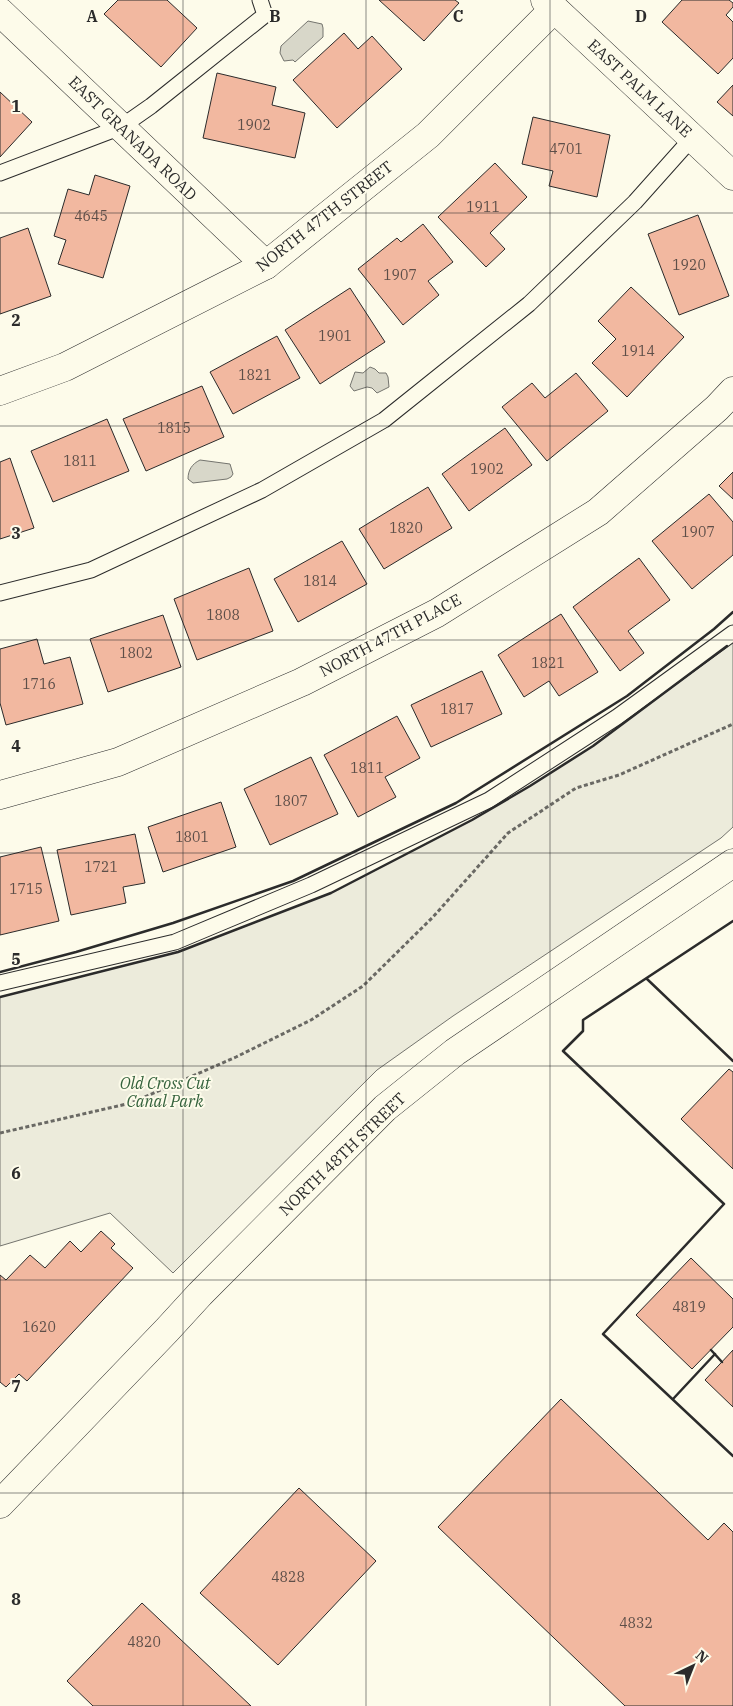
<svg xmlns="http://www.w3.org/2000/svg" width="733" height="1706" font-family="'IBM Plex Serif',serif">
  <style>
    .green { fill: #ecebdb; stroke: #74746e }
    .water { fill: #d8d7c9; stroke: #74746e }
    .building { fill: #f2b8a0; stroke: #2b2b2b }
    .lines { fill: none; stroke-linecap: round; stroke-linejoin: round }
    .service-casing { stroke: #2b2b2b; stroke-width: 17 }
    .minor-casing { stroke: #2b2b2b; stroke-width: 29 }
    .tertiary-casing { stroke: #2b2b2b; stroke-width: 29 }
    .path { stroke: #6a6964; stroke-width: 3; stroke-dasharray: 4 2.5; stroke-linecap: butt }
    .service { stroke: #fdfbea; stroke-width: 15 }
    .minor { stroke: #fdfbea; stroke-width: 28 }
    .tertiary { stroke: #fdfbea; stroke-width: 28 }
    .wall { stroke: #2b2b2b; stroke-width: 2.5 }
    .grid { fill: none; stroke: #2b2b2b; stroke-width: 1; stroke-opacity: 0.55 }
    .labels { text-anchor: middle; stroke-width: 4; stroke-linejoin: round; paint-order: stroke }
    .number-label { font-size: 14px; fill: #5d4e48 }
    .street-label { font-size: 16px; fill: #2b2b2b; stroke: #fdfbea }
    .park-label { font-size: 16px; font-style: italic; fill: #34623c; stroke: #fdfbea }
    .grid-label { font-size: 16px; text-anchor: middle; font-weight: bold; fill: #2b2b2b; stroke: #fdfbea; stroke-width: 4; stroke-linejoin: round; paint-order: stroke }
  </style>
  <rect width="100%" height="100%" fill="#fdfbea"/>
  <path class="green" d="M 733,642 L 733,827 L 721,838 L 453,1016 L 377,1070 L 173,1273 L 110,1213 L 0,1246 L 0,997 L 178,952 L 331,893 L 472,820 L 530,786 L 593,746 Z"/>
  <g class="water">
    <path d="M 308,21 L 322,24 L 323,28 L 323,37 L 295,62 L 293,60 L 284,61 L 280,53 L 281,46 Z"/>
    <path d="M 370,367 L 375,369 L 379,373 L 386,373 L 388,377 L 389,387 L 377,393 L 372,388 L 367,387 L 354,391 L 350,386 L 355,372 L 363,373 Z"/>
    <path d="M 200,460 L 230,464 L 233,474 L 231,477 L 227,479 L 193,483 L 188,479 C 188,470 192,464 200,460 Z"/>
  </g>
  <g class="building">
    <path d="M 118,0 L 167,0 L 197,28 L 161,67 L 104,14 Z"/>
    <path d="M 379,0 L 455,0 L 459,3 L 424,41 Z"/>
    <path d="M 682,0 L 729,0 L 733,3 L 733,7 L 726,15 L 733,22 L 733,58 L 718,74 L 662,22 Z"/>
    <path d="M 344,33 L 358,49 L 372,36 L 402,69 L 337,128 L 293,80 Z"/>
    <path d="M 217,73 L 276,87 L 272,105 L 305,113 L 295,158 L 203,138 Z"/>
    <path d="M 733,85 L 733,116 L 717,102 Z"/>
    <path d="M 0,92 L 32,122 L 0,157 Z"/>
    <path d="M 533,117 L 610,135 L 597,197 L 549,186 L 553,171 L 522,164 Z"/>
    <path d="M 495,163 L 527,197 L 490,233 L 505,249 L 486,267 L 438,217 Z"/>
    <path d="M 95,175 L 130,186 L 103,278 L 58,264 L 66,240 L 54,236 L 68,189 L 89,195 Z"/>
    <path d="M 698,215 L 729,296 L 679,315 L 648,234 Z"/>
    <path d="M 423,224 L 453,262 L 428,281 L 439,295 L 403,325 L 358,269 L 397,238 L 401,242 Z"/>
    <path d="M 28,228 L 51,296 L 0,314 L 0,238 Z"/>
    <path d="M 631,287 L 684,337 L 627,397 L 592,363 L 616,339 L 598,321 Z"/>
    <path d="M 350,288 L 385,342 L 320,384 L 285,330 Z"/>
    <path d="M 277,336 L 300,378 L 233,414 L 210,372 Z"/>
    <path d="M 576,373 L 608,411 L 547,461 L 502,407 L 532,383 L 545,398 Z"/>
    <path d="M 202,386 L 224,437 L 146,471 L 123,419 Z"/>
    <path d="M 107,419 L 129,471 L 53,502 L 31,451 Z"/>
    <path d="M 505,428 L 532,465 L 469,511 L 442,474 Z"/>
    <path d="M 10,458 L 34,528 L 0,539 L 0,462 Z"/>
    <path d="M 733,472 L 733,499 L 719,486 Z"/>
    <path d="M 428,487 L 452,528 L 384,569 L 359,529 Z"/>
    <path d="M 709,494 L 733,522 L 733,555 L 692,589 L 652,541 Z"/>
    <path d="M 342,541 L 367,584 L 298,622 L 274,579 Z"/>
    <path d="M 639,558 L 670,600 L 628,631 L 644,653 L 620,671 L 573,607 Z"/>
    <path d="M 249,568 L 273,631 L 197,660 L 174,599 Z"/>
    <path d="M 561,614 L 598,672 L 559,696 L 549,681 L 524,697 L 498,655 Z"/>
    <path d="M 163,615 L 181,667 L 108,692 L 90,639 Z"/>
    <path d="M 37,639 L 44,664 L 70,657 L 83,704 L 6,725 L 0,703 L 0,649 Z"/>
    <path d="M 482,671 L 502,714 L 431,747 L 411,705 Z"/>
    <path d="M 397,716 L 420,758 L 385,777 L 396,797 L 358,817 L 324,755 Z"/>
    <path d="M 311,757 L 338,814 L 270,845 L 244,789 Z"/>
    <path d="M 221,802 L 236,847 L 163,872 L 148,827 Z"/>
    <path d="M 135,834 L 145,883 L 123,887 L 126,903 L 71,915 L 57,850 Z"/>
    <path d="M 41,847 L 59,921 L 0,935 L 0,857 Z"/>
    <path d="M 729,1069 L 733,1072 L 733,1169 L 681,1119 Z"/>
    <path d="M 101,1231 L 115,1244 L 111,1248 L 133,1268 L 27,1381 L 19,1374 L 6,1387 L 0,1382 L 0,1275 L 6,1280 L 30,1255 L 45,1268 L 70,1241 L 81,1252 Z"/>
    <path d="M 691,1258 L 733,1299 L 733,1327 L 692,1369 L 636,1315 Z"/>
    <path d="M 733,1350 L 733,1407 L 705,1380 Z"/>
    <path d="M 561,1399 L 708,1540 L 724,1523 L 733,1532 L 733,1706 L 625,1706 L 438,1527 Z"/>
    <path d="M 299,1488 L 376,1561 L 278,1665 L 200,1593 Z"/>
    <path d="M 142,1603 L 251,1706 L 93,1706 L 67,1681 Z"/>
  </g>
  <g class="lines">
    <defs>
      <g id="service">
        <path d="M 0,173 L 121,127 L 151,106 L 265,15 L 260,0"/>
        <path d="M 0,593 L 91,570 L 262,490 L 384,420 L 529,304 L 635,202 L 693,137"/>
        <path d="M 0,983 L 175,942 L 311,885 L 489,800 L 617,717 L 733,633"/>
      </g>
      <g id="minor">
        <path d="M 545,0 L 733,176"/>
        <path d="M 0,12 L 266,265"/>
        <path d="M 0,391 L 65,367 L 266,265 L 428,135 L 554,9"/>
        <path d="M 0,795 L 118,762 L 302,682 L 437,613 L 598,512 L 717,408 L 733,391"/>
      </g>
      <path id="tertiary" d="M 0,1504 L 167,1330 L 200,1294 L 385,1108 L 455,1052 L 733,863"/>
    </defs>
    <use href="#service" class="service-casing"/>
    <use href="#minor" class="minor-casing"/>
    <use href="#tertiary" class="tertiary-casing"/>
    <path class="path" d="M 0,1133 L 131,1103 L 236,1057 L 311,1020 L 363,986 L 433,917 L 508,833 L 576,788 L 619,775 L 733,724"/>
    <use href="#service" class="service"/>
    <use href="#minor" class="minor"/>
    <use href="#tertiary" class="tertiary"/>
    <g class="wall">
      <path d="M 733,921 L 583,1020 L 583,1031 L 563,1051 L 724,1204 L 603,1334 L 733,1456"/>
      <path d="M 0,972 L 76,952 L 173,923 L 293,881 L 456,803 L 627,696 L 714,629 L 733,612"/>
      <path d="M 647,979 L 733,1061"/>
      <path d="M 0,997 L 178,952 L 331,893 L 472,820 L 530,786 L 593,746 L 727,646"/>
      <path d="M 711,1350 L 722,1362"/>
      <path d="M 673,1399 L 715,1354"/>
    </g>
  </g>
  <path class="grid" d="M 183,0 L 183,1706M 366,0 L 366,1706M 550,0 L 550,1706M 0,213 L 733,213M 0,426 L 733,426M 0,640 L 733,640M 0,853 L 733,853M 0,1066 L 733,1066M 0,1280 L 733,1280M 0,1493 L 733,1493"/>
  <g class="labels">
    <g class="number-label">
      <text x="254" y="130">1902</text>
      <text x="566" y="154">4701</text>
      <text x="483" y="212">1911</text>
      <text x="91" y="221">4645</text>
      <text x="689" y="270">1920</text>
      <text x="400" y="280">1907</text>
      <text x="335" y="341">1901</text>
      <text x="638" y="356">1914</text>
      <text x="255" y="380">1821</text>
      <text x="174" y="433">1815</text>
      <text x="80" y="466">1811</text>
      <text x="487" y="474">1902</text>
      <text x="406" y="533">1820</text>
      <text x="698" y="537">1907</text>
      <text x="320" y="586">1814</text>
      <text x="223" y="620">1808</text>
      <text x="136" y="658">1802</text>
      <text x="548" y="668">1821</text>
      <text x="39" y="689">1716</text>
      <text x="457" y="714">1817</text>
      <text x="367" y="773">1811</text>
      <text x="291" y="806">1807</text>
      <text x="192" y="842">1801</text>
      <text x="101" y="872">1721</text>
      <text x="26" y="894">1715</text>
      <text x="689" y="1312">4819</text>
      <text x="39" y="1332">1620</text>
      <text x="288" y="1582">4828</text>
      <text x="636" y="1628">4832</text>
      <text x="144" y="1647">4820</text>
    </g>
    <g class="street-label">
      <text transform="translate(640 88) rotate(43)" y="6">EAST PALM LANE</text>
      <text transform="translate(133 138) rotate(44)" y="6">EAST GRANADA ROAD</text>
      <text transform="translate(324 216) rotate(-38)" y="6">NORTH 47TH STREET</text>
      <text transform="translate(390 635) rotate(-28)" y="6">NORTH 47TH PLACE</text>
      <text transform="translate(342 1154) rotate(-44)" y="6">NORTH 48TH STREET</text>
    </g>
    <g class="park-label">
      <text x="165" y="1089">Old Cross Cut<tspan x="165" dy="18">Canal Park</tspan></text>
    </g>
  </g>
  <g class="grid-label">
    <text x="92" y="22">A</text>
    <text x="275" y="22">B</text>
    <text x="458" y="22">C</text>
    <text x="641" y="22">D</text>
    <text x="16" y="112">1</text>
    <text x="16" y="326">2</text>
    <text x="16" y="539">3</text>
    <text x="16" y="752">4</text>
    <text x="16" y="965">5</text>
    <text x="16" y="1179">6</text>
    <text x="16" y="1392">7</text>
    <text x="16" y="1605">8</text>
  </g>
  <g transform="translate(693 1666) rotate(43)" stroke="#fdfbea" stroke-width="4" paint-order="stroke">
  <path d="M0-4L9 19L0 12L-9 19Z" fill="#2b2b2b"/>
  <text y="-8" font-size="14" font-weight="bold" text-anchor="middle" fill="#2b2b2b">N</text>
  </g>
</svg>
